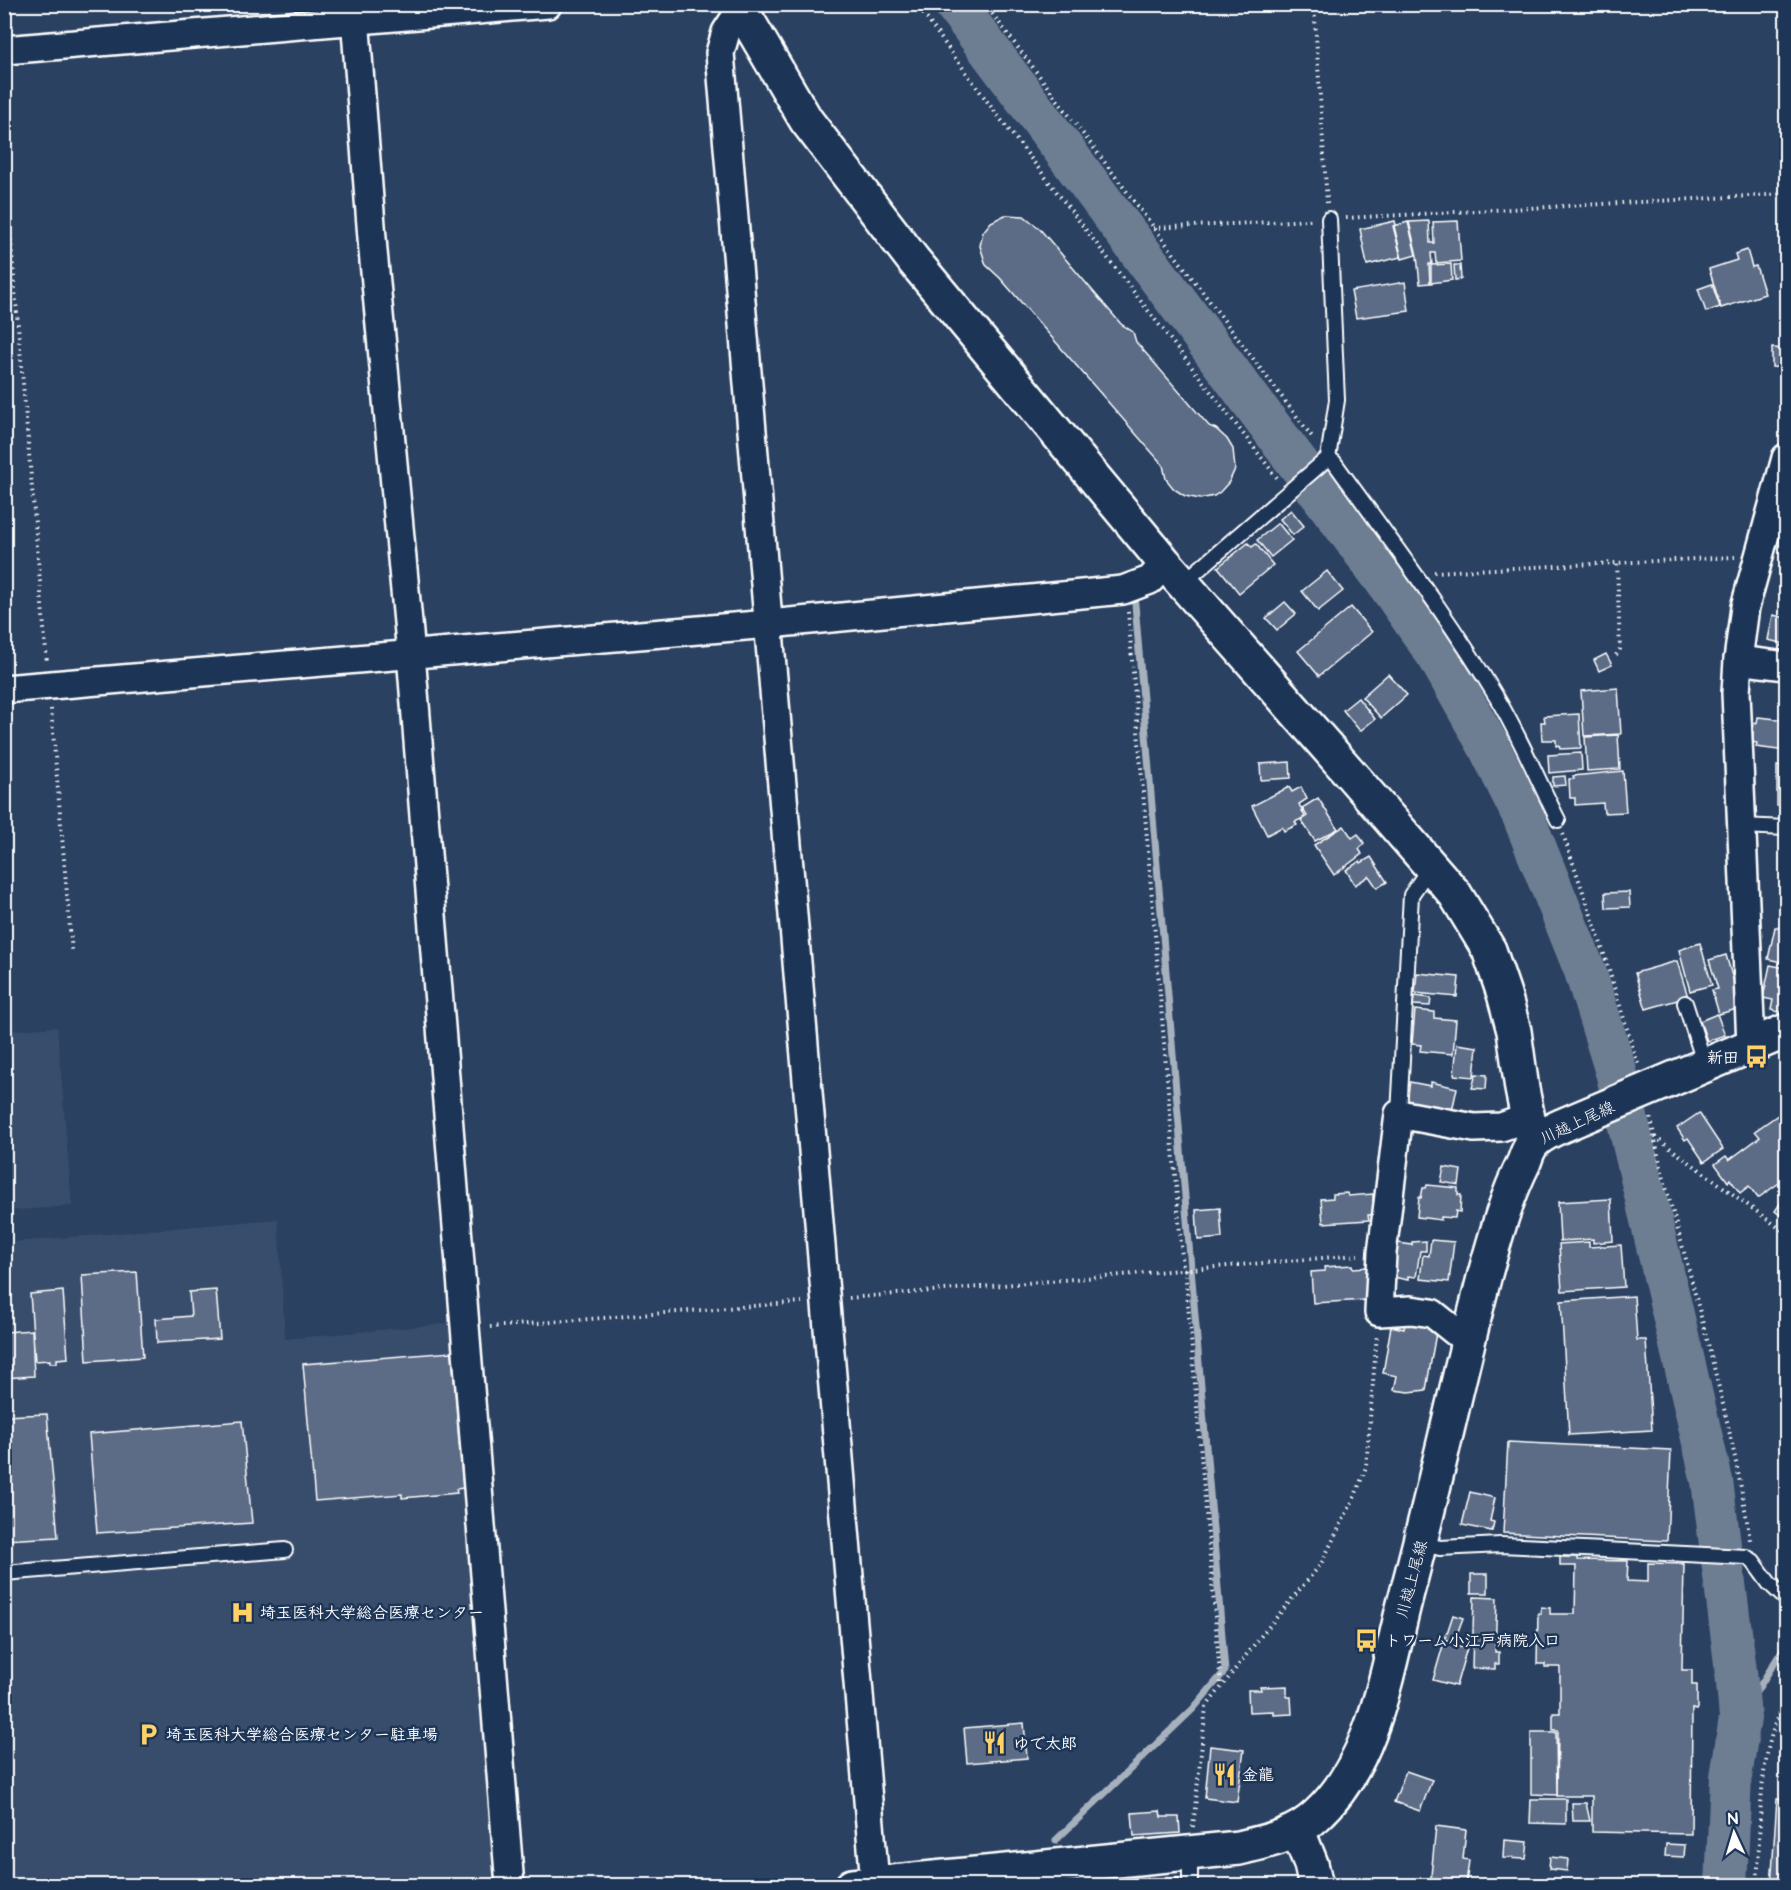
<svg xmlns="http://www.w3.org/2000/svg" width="1791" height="1890" font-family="'Architects Daughter','Klee One',sans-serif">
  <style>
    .built { fill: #394e6c }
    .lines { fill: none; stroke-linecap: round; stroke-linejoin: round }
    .stream { stroke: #a7b1be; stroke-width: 7 }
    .river { stroke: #6d7d92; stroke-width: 42 }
    .building { fill: #5b6c86; stroke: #fff; stroke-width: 1.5 }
    .lane-casing { stroke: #fff; stroke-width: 18 }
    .street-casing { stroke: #fff; stroke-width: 32 }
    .secondary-casing { stroke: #fff; stroke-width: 38 }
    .primary-casing { stroke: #fff; stroke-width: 38 }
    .path { stroke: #fff; stroke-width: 4; stroke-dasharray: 1.5 4.5; stroke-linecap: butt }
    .lane { stroke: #1d3557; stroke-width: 14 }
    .street { stroke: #1d3557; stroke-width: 27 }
    .secondary { stroke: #1d3557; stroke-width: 33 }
    .primary { stroke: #1d3557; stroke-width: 33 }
    .labels { text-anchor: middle; stroke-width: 5; stroke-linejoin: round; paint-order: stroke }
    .poi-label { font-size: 16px; font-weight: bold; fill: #fff; stroke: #1d3557; text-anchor: start }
    .street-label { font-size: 16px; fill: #fff; stroke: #1d3557 }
  </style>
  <rect width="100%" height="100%" fill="#2a4161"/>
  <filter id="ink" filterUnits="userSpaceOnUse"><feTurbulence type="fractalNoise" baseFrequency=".0167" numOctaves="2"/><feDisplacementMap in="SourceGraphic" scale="12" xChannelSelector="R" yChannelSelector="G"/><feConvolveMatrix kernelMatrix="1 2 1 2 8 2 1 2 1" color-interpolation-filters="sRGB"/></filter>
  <g filter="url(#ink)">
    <g class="built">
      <path d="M 57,1027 L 72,1206 L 5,1211 L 5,1031 Z"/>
      <path d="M 278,1219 L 285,1339 L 454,1323 L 504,1885 L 5,1886 L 5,1243 Z"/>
    </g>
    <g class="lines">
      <g class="stream">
        <path d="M 1740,1718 L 1786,1644"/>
        <path d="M 1056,1840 L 1193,1709 L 1225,1671 L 1135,604"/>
      </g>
      <path class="river" d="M 955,4 L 1388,584 L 1438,656 L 1488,745 L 1523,816 L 1585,971 L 1617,1075 L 1712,1481 L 1736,1671 L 1740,1718 L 1731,1777 L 1726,1886"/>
    </g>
    <g class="building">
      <path d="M 1005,215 L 1024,216 L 1039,228 L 1121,324 L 1133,332 L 1136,342 L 1209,426 L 1216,429 L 1227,439 L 1233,449 L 1235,469 L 1229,482 L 1220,492 L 1214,496 L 1200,499 L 1185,496 L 1174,489 L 1166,479 L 1163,465 L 1000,278 L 986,265 L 980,246 L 983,232 L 991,222 Z"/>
      <path d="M 1395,221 L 1396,225 L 1393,226 L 1401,257 L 1367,265 L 1360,229 Z"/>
      <path d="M 1429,221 L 1430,243 L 1434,243 L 1433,222 L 1458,221 L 1461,261 L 1436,263 L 1435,253 L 1431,253 L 1432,264 L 1429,264 L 1430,283 L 1420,284 L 1417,256 L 1409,222 Z"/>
      <path d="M 1408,222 L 1416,255 L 1402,259 L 1394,226 Z"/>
      <path d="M 1747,250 L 1752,267 L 1756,266 L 1765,294 L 1721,308 L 1709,269 L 1737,260 L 1735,254 Z"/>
      <path d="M 1451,264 L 1452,280 L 1431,283 L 1431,265 Z"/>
      <path d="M 1454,265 L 1460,265 L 1461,279 L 1455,280 Z"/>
      <path d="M 1405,282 L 1409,311 L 1356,318 L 1351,291 Z"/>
      <path d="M 1712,284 L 1720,307 L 1706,312 L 1698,289 Z"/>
      <path d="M 1772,348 L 1786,349 L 1786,368 L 1772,367 Z"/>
      <path d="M 1291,510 L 1304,526 L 1293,535 L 1280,519 Z"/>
      <path d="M 1278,523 L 1292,540 L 1271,557 L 1257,540 Z"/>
      <path d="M 1248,543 L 1252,547 L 1256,544 L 1273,565 L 1239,593 L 1218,567 Z"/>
      <path d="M 1327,571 L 1343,591 L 1318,611 L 1302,591 Z"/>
      <path d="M 1285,602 L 1296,614 L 1277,630 L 1266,618 Z"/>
      <path d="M 1351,607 L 1372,632 L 1319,676 L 1298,651 Z"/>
      <path d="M 1773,615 L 1786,618 L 1786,647 L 1780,646 L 1781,643 L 1768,640 Z"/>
      <path d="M 1606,654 L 1612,665 L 1599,671 L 1594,660 Z"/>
      <path d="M 1388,674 L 1407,695 L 1381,718 L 1362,697 Z"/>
      <path d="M 1618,688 L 1621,734 L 1584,736 L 1581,691 Z"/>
      <path d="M 1358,698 L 1375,719 L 1360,731 L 1343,710 Z"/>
      <path d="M 1579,714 L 1581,748 L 1560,749 L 1559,745 L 1556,746 L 1556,740 L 1542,740 L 1541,722 L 1545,722 L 1544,716 Z"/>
      <path d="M 1758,717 L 1786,720 L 1786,751 L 1756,747 L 1757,743 L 1752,742 L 1754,722 L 1757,723 Z"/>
      <path d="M 1618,735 L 1620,769 L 1587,771 L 1585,737 Z"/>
      <path d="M 1581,753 L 1582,770 L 1549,773 L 1548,755 Z"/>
      <path d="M 1290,762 L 1291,778 L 1261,780 L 1260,764 Z"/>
      <path d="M 1777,766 L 1786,766 L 1786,805 L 1777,806 Z"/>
      <path d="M 1623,771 L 1626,812 L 1604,813 L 1603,803 L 1575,805 L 1575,798 L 1570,798 L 1569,779 L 1574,779 L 1573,776 Z"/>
      <path d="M 1565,776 L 1566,785 L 1553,786 L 1553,777 Z"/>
      <path d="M 1289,787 L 1292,792 L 1301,787 L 1307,799 L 1299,804 L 1305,817 L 1295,822 L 1297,825 L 1284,831 L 1282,827 L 1267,835 L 1252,806 Z"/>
      <path d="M 1318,798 L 1338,829 L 1315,841 L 1301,820 L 1307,816 L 1302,808 Z"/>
      <path d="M 1344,826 L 1352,838 L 1358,834 L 1364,843 L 1359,849 L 1362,854 L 1334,875 L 1314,845 Z"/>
      <path d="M 1371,857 L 1387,882 L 1377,888 L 1369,876 L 1355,885 L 1346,870 L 1360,861 L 1361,863 Z"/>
      <path d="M 1629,892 L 1630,907 L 1606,908 L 1605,893 Z"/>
      <path d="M 1775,927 L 1786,929 L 1786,963 L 1768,959 Z"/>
      <path d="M 1700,943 L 1712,985 L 1690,991 L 1679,950 Z"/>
      <path d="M 1726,955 L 1738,997 L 1734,999 L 1737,1009 L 1719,1014 L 1712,990 L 1718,989 L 1709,960 Z"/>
      <path d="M 1677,961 L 1688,997 L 1646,1009 L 1635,973 Z"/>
      <path d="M 1770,965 L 1786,968 L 1786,1004 L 1784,1003 L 1783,1013 L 1771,1010 L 1773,1000 L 1763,998 Z"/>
      <path d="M 1417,973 L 1459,977 L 1457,997 L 1415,993 Z"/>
      <path d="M 1414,996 L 1431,998 L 1430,1006 L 1413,1005 Z"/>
      <path d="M 1415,1010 L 1434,1012 L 1434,1018 L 1456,1020 L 1453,1054 L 1420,1051 L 1421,1045 L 1412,1044 Z"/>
      <path d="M 1717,1014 L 1725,1035 L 1707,1041 L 1700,1021 Z"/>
      <path d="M 1457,1044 L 1477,1047 L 1474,1077 L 1454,1075 Z"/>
      <path d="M 1476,1074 L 1487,1075 L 1486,1089 L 1472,1088 Z"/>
      <path d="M 1410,1082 L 1431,1086 L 1431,1082 L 1457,1088 L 1451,1116 L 1405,1106 Z"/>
      <path d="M 1785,1110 L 1786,1112 L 1786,1174 L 1779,1183 L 1758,1198 L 1749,1186 L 1740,1193 L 1730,1179 L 1728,1182 L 1715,1164 L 1726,1156 L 1729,1160 L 1760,1137 L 1755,1131 Z"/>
      <path d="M 1699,1113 L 1723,1149 L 1704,1162 L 1688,1138 L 1685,1140 L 1677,1128 Z"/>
      <path d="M 1444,1167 L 1461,1170 L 1459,1185 L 1441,1182 Z"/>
      <path d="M 1427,1185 L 1458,1188 L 1458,1195 L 1461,1195 L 1460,1212 L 1456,1211 L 1455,1218 L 1441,1217 L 1441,1220 L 1417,1217 L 1419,1197 L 1421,1198 L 1423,1188 L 1426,1188 Z"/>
      <path d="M 1347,1193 L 1348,1196 L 1373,1194 L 1373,1201 L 1377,1200 L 1378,1215 L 1368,1215 L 1369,1220 L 1323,1223 L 1321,1199 L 1333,1198 L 1333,1194 Z"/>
      <path d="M 1786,1195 L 1786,1220 L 1775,1211 Z"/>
      <path d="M 1611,1199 L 1613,1241 L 1593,1243 L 1593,1239 L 1560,1241 L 1558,1202 Z"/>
      <path d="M 1220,1208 L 1222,1238 L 1198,1240 L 1196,1210 Z"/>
      <path d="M 1431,1240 L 1454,1242 L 1449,1282 L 1420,1279 L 1423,1255 L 1429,1256 Z"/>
      <path d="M 1426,1241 L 1426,1251 L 1420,1251 L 1416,1277 L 1408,1276 L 1408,1280 L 1388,1276 L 1393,1242 L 1412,1245 L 1412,1242 Z"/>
      <path d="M 1589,1242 L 1589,1247 L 1621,1245 L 1624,1287 L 1562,1291 L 1559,1244 Z"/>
      <path d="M 1352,1265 L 1353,1268 L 1368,1267 L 1370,1288 L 1366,1289 L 1367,1300 L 1313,1303 L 1311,1272 L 1325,1271 L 1324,1267 Z"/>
      <path d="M 137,1272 L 143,1357 L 87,1361 L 82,1275 Z"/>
      <path d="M 216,1290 L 220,1339 L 157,1343 L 156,1319 L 191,1316 L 189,1292 Z"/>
      <path d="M 63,1291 L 68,1358 L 57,1359 L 57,1363 L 50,1363 L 50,1360 L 35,1361 L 30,1294 Z"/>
      <path d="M 1634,1296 L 1637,1340 L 1646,1340 L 1652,1430 L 1569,1435 L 1561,1301 Z"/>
      <path d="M 1405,1322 L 1437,1327 L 1426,1390 L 1409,1392 L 1394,1390 L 1397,1376 L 1383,1373 L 1391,1326 L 1404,1329 Z"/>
      <path d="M 4,1327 L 5,1332 L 32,1330 L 34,1376 L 4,1378 Z"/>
      <path d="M 452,1352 L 463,1488 L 456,1489 L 457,1493 L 402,1498 L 402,1494 L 315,1501 L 303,1364 Z"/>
      <path d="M 47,1414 L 58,1537 L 4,1540 L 4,1416 Z"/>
      <path d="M 242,1421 L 252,1523 L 97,1533 L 89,1434 Z"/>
      <path d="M 1508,1442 L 1671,1450 L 1667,1541 L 1503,1533 Z"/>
      <path d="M 1470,1492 L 1495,1498 L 1490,1521 L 1494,1522 L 1492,1531 L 1462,1525 Z"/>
      <path d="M 1560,1557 L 1577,1557 L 1577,1560 L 1628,1561 L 1627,1581 L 1648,1582 L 1648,1563 L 1684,1564 L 1682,1670 L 1692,1670 L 1692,1685 L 1697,1685 L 1697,1710 L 1692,1709 L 1691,1834 L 1592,1832 L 1592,1796 L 1557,1796 L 1558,1730 L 1553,1730 L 1553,1713 L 1560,1713 L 1560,1667 L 1545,1667 L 1545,1664 L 1537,1664 L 1538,1613 L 1541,1614 L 1541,1607 L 1550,1608 L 1550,1614 L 1575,1614 L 1576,1566 L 1560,1566 Z"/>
      <rect x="1471" y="1574" width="17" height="19"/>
      <path d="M 1474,1597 L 1497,1598 L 1495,1652 L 1499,1652 L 1499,1664 L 1495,1664 L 1495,1669 L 1472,1668 Z"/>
      <path d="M 1453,1615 L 1463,1618 L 1454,1642 L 1445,1639 Z"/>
      <path d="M 1444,1642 L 1467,1648 L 1456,1686 L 1433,1680 Z"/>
      <path d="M 1287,1686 L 1287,1697 L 1291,1697 L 1292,1714 L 1274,1715 L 1274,1711 L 1249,1712 L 1248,1690 L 1261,1690 L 1260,1687 Z"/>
      <path d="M 1024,1723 L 1027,1758 L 967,1763 L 964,1728 Z"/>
      <path d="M 1531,1732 L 1556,1732 L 1557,1795 L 1531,1794 Z"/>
      <path d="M 1210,1746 L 1244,1750 L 1237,1802 L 1205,1798 Z"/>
      <path d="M 1406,1771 L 1432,1780 L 1420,1811 L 1394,1802 Z"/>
      <path d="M 1531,1799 L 1566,1799 L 1566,1824 L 1530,1823 Z"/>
      <path d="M 1777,1799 L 1786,1800 L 1786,1886 L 1771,1886 Z"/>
      <path d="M 1572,1803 L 1586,1803 L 1590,1821 L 1573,1821 Z"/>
      <path d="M 1160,1811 L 1161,1817 L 1179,1817 L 1180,1833 L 1134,1836 L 1132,1813 Z"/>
      <path d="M 1436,1826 L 1466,1830 L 1463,1859 L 1469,1860 L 1466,1884 L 1430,1886 Z"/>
      <path d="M 1504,1840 L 1528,1842 L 1526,1859 L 1503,1858 Z"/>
      <path d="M 1666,1844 L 1685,1845 L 1684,1857 L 1665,1856 Z"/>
      <path d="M 1550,1857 L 1568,1859 L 1567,1871 L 1549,1869 Z"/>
      <path d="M 1179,1878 L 1180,1886 L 1150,1886 L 1150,1880 Z"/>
    </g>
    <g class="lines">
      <defs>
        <g id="lane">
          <path d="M 1328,458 L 1334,462 C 1390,540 1448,616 1497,698 C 1520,737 1538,780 1558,820"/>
          <path d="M 1183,583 L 1328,458 L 1337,400 L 1329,219"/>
          <path d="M 1742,826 L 1786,828"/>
          <path d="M 1685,1003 L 1705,1065"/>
          <path d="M 1399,1114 L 1411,895 L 1430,867"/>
          <path d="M 1421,1543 L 1440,1548 L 1501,1545 L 1746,1557 L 1753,1561 L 1769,1583 L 1786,1599"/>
          <path d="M 4,1573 L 285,1550"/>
          <path d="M 1190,1886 L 1190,1853"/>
        </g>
        <g id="street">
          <path d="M 354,4 L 373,251 L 411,654 L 510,1886"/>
          <path d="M 741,9 L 726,32 L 720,53 L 875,1883"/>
          <path d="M 4,50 L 548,4"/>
          <path d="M 1738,660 L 1786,666"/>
          <path d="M 4,689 L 769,624 L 1123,590 L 1150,580 L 1165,563"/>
          <path d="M 1751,1045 L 1736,693 L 1738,660 L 1745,607 L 1786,458"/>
          <path d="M 1467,1341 L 1432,1313 L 1411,1310 L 1379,1312 L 1382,1253 L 1399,1114 L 1474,1128 L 1501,1127 L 1527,1118"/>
        </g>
        <g id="secondary">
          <path d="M 738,4 L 806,120 L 914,261 L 1165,563 L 1348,771 L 1455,894 L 1489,950 L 1504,994 L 1514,1031 L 1522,1089 L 1533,1143"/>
          <path d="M 1298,1831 L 1311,1864 L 1316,1886"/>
        </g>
        <path id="primary" d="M 852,1886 L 1239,1848 C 1268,1841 1295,1836 1317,1815 C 1374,1763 1387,1671 1405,1600 C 1434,1492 1457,1382 1485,1274 C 1496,1235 1506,1198 1524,1162 C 1526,1156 1529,1147 1534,1142 C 1541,1135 1552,1130 1561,1126 L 1786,1031"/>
      </defs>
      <use href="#lane" class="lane-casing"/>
      <use href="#street" class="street-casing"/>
      <use href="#secondary" class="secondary-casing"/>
      <use href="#primary" class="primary-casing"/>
      <g class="path">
        <path d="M 916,4 L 995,112 L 1278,479"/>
        <path d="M 985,4 L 1313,438"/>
        <path d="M 1314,4 L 1327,203"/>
        <path d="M 4,162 L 47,663"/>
        <path d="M 1346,218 L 1786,194"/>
        <path d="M 1153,228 L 1311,220"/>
        <path d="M 1434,572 L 1735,557"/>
        <path d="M 1128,612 L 1183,1269"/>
        <path d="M 1616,655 L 1620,649 L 1617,563"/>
        <path d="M 51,709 L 72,952"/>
        <path d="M 1563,834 L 1600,941 L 1638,1064"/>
        <path d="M 1651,1118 C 1660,1175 1679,1230 1693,1286 C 1715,1370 1737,1454 1750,1540"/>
        <path d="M 1655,1137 L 1786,1233"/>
        <path d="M 1185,1269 L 1221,1686"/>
        <path d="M 849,1298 L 1358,1255"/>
        <path d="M 490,1327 L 802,1302"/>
        <path d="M 1193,1827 L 1206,1707 L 1261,1636 L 1321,1564 L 1355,1496 L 1366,1467 L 1377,1334"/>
        <path d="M 1757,1886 C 1761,1823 1757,1754 1786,1697"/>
      </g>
      <use href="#lane" class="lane"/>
      <use href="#street" class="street"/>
      <use href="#secondary" class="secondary"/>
      <use href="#primary" class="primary"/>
    </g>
  </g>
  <defs>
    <symbol id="bus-bare" viewBox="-9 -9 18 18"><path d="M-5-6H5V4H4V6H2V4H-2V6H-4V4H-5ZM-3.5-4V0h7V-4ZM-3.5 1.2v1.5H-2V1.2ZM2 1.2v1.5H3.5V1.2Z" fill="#ffd166" stroke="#1d3557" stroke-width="2.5" paint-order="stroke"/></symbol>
    <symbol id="hospital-bare" viewBox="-9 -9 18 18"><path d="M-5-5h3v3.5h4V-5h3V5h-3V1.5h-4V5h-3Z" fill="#ffd166" stroke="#1d3557" stroke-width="2.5" paint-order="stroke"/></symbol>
    <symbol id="parking-bare" viewBox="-9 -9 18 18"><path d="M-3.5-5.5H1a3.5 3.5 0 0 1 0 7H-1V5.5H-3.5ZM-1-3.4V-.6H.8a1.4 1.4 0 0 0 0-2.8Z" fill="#ffd166" stroke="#1d3557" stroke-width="2.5" paint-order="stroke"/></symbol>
    <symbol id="restaurant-bare" viewBox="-9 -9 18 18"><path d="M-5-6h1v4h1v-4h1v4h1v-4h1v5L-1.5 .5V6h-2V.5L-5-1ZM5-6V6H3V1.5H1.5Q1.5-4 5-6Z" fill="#ffd166" stroke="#1d3557" stroke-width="2.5" paint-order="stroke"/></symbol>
  </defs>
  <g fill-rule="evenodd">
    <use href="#bus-bare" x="1740" y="1040" width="33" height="33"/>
    <use href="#hospital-bare" x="226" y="1596" width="33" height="33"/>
    <use href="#bus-bare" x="1350" y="1624" width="33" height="33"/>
    <use href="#parking-bare" x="132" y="1718" width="33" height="33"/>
    <use href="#restaurant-bare" x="978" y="1726" width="33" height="33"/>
    <use href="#restaurant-bare" x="1208" y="1758" width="33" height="33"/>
  </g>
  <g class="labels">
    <g class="poi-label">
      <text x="1739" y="1063" text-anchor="end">新田</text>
      <text x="260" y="1618">埼玉医科大学総合医療センター</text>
      <text x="1385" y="1646">トワーム小江戸病院入口</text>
      <text x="166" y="1740">埼玉医科大学総合医療センター駐車場</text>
      <text x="1013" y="1749">ゆで太郎</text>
      <text x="1242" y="1780">金龍</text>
    </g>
    <g class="street-label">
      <text transform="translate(1577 1122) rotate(-25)" y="6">川越上尾線</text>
      <text transform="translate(1411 1579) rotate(-75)" y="6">川越上尾線</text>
    </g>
  </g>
  <rect width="1791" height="1890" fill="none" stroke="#1d3557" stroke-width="24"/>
  <rect x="12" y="12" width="1767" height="1866" fill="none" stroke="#fff" stroke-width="2" filter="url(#ink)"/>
  <g transform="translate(1734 1833) rotate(356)" stroke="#1d3557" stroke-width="4.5" paint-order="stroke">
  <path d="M0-4.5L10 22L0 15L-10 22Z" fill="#ffffff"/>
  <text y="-9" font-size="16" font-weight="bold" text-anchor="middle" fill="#ffffff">N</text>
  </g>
</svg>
